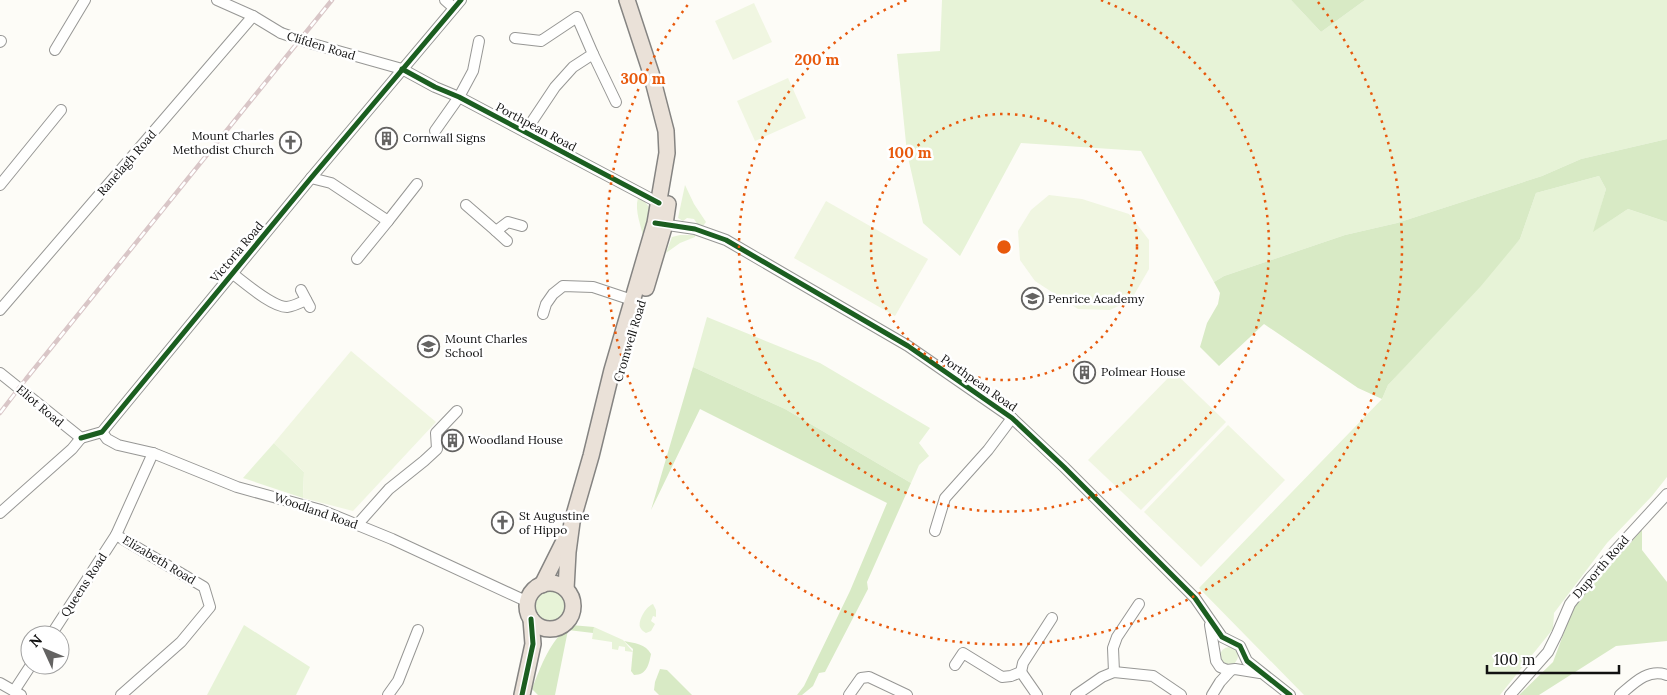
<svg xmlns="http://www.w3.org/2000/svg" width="1667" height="695" font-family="Lora,serif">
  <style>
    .green { fill: #e7f3d7 }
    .forest { fill: #d8eac5 }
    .pitch { fill: #f0f6e1 }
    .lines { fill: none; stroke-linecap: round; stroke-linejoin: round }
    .minor-casing { stroke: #979795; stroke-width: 12 }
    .highway-casing { stroke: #858482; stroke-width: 18 }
    .minor { stroke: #fffffe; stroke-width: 10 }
    .highway { stroke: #eae1d8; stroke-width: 15 }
    .rail-casing { stroke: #d9c6c7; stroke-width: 4.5 }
    .rail { stroke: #fff; stroke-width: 2.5; stroke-dasharray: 8; stroke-linecap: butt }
    .minor-bridge-casing { stroke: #979795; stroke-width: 12; stroke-linecap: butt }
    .minor-bridge { stroke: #fffffe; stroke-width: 10 }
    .cycleway-casing { stroke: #fff; stroke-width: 8 }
    .cycleway { stroke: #1b5e20; stroke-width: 5 }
    .ring { fill: none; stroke: #e8590c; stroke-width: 2.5; stroke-dasharray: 2.5 5 }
    .labels { text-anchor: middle; stroke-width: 5; stroke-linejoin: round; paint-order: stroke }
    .street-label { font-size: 12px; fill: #111; stroke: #fff }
    .poi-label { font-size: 12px; fill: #111; stroke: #fff; text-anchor: start }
    .centre { fill: #e8590c; stroke: #fff; stroke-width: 2.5 }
    .ring-label { font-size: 15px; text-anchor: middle; font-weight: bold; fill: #e8590c; stroke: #fff; stroke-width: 5; stroke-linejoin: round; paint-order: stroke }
  </style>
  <rect width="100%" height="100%" fill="#fdfcf7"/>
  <g class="green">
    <path d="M 942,0 L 1291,0 L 1321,32 L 1365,0 L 1667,0 L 1667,139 L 1581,159 L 1542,176 L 1397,223 L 1345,235 L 1224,276 L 1214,282 L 1141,151 L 1021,143 L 960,256 L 923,223 L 907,153 L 897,54 L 940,51 Z"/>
    <path d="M 1599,176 L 1606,189 L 1594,231 L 1628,209 L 1667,222 L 1667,477 L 1652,496 L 1607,543 L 1554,613 L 1553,629 L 1500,695 L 1304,695 L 1199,588 L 1382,399 L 1388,385 L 1520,239 L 1536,193 Z"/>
    <path d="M 685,185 L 694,204 L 706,222 L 703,226 L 698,225 L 694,219 L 687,218 L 683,221 L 678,218 Z"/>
    <path d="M 638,198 L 644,201 L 650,208 L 644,241 C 642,227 634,211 638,198 Z"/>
    <path d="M 680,235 L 695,235 L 695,237 L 680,243 L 666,253 L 672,237 Z"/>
    <path d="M 707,317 L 820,363 L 930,428 L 919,443 L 929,456 L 919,465 L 911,483 L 785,409 L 693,367 Z"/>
    <path d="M 274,443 L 304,472 L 303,498 L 243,478 Z"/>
    <circle cx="551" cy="607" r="16"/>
    <path d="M 653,604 L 656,610 L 656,617 L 653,616 L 651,621 L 655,624 L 651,631 L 646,633 C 644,632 641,630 640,627 C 638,619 647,606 653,604 Z"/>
    <path d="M 244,625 L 310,667 L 296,695 L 207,695 Z"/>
    <path d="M 594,627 L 623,640 L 633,652 L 625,651 L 625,647 L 619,646 L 618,650 L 612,649 L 612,642 L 592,639 Z"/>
    <circle cx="1229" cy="656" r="9"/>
  </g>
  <g class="forest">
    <path d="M 1291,0 L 1365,0 L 1321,32 Z"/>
    <path d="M 1667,139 L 1667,222 L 1628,209 L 1593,232 L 1606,189 L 1599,176 L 1536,193 L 1520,239 L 1481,286 L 1388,385 L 1382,399 L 1358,388 L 1264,324 L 1219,366 L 1200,347 L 1207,323 L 1218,304 L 1220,293 L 1214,282 L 1224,276 L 1345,235 L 1397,223 L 1542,176 L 1581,159 Z"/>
    <path d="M 693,367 L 785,409 L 911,483 L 867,582 L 868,589 L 825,672 L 819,673 L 813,686 L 802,695 L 797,695 L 804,686 L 850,591 L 887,503 L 700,409 L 651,510 Z"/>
    <path d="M 1642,530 L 1642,550 L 1667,582 L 1667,641 L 1616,646 L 1539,695 L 1519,695 L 1553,662 L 1575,603 Z"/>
    <path d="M 571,625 L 594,627 L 593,633 L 568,630 L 555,695 L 538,695 L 532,689 C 541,666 550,640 571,625 Z"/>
    <path d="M 624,641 C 634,643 646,644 651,654 C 649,664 647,675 634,675 L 631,671 L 633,649 Z"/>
    <path d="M 660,669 L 667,670 L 692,695 L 659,695 L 654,690 L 655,682 Z"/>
  </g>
  <g class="pitch">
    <path d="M 754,3 L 772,42 L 733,60 L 715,21 Z"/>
    <path d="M 788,78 L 806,118 L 755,141 L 737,101 Z"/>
    <path d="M 1049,195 L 1082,199 L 1129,214 L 1149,240 L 1149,269 L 1131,300 L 1110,310 L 1078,309 L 1035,281 L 1020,260 L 1018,231 L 1031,210 Z"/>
    <path d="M 826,201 L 928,259 L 895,316 L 794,258 Z"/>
    <path d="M 351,351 L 436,422 L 353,511 L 303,498 L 304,472 L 274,443 Z"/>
    <path d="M 1174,372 L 1226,422 L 1141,510 L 1088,460 Z"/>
    <path d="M 1228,425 L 1285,480 L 1201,567 L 1144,512 Z"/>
  </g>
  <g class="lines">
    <defs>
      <g id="minor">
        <path d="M 217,0 L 253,16 L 281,33"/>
        <path d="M 445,0 L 454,8"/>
        <path d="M 515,38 L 541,41 L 577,17 L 593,54 L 573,67 L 555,87 L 525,132"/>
        <path d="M 0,42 L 1,41"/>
        <path d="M 313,44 L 402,69 L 435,87 L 459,97 L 659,203"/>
        <path d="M 55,50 L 85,0"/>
        <path d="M 593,54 L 616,102"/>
        <path d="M 435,131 L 459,97 L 473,71 L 479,41"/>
        <path d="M 311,178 L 331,183 L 388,221 L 417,184"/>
        <path d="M 0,185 L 61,110"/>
        <path d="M 466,205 L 496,231"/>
        <path d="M 661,224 L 695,229 L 726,240 L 908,346 L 1012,418 L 1064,467 L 1195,598 L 1222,637 L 1240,646 L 1247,661 L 1290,695"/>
        <path d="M 507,241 L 496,231 L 508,222 L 522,226"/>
        <path d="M 357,259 L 388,221"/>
        <path d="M 233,274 C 245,283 272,307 287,307 C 294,306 300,303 306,300"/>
        <path d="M 301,290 L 310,307"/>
        <path d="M 0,310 L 253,16"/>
        <path d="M 543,314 L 546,304 L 553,294 L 563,286 L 593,287 L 632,300"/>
        <path d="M 0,373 L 81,438"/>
        <path d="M 102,432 L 107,439 L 118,445 L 153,453 L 237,487 L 321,510 L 392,539 L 528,602"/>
        <path d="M 81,438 L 102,432 L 311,178 L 461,0"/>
        <path d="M 0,513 L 72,449 L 81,438"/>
        <path d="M 357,525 L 389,489 L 424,461 L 437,449 L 436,433 L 457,411"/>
        <path d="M 935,531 L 945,498 L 988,450 L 1012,418"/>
        <path d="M 116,535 L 204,587 L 210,607 L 181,642 L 121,695"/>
        <path d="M 1210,625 L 1216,661 L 1220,667 L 1227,670 L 1235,669 L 1260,673"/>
        <path d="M 51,635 L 116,535 L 153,453"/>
        <path d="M 955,665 L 963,653 L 1002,677 L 1011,676 L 1021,672 L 1037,695"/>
        <path d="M 1021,672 L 1023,663 L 1052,618"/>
        <path d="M 1114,672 L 1113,648 L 1117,637 L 1139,604"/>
        <path d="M 0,683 L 21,695"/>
        <path d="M 14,691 L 31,665"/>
        <path d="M 388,695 L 398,681 L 418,630"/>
        <path d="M 849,695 L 861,678 L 869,677 L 907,695"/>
        <path d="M 1076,695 L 1102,677 L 1114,672 L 1153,676 L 1181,695"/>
        <path d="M 1212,695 L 1220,682 L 1231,670"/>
        <path d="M 1510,695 L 1548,652 L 1557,634 L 1570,604 L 1590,578 L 1667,494"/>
        <path d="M 1620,695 C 1634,683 1648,668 1667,675"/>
      </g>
      <g id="highway">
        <path d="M 646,288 L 665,224 L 668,204"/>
        <circle cx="550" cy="606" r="23"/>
        <path d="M 542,585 L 565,539"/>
        <path d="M 566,589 L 568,552 L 572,522 L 591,456 L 612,370 L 655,223 L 667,153 L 666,131 L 651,73 L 627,0"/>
        <path d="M 522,695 L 533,644 L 531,619"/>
      </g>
    </defs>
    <use href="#minor" class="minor-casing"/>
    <use href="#highway" class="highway-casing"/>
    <use href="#minor" class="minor"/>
    <use href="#highway" class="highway"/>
    <defs>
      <path id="rail" d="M 0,413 L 26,379 L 332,0"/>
    </defs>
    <use href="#rail" class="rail-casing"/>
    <use href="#rail" class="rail"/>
    <defs>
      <path id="minor-bridge" d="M 281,33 L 313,44"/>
    </defs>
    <use href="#minor-bridge" class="minor-bridge-casing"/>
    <use href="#minor-bridge" class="minor-bridge"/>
    <defs>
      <g id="cycleway">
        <path d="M 402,69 L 435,87 L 459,97 L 659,203"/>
        <path d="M 655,223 L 695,229 L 726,240 L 908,346 L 1012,418 L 1064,467 L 1195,598 L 1222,637 L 1240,646 L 1247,661 L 1290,695"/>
        <path d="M 81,438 L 102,432 L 311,178 L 461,0"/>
        <path d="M 522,695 L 533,644 L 531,619"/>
      </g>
    </defs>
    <use href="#cycleway" class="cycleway-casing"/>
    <use href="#cycleway" class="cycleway"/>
  </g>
  <g class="ring">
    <circle cx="1004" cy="247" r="133"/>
    <path d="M1101 0A265 265 0 1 1 907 0"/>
    <path d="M1318 2A398 398 0 1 1 690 2"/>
  </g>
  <defs>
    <symbol id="building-ring" viewBox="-11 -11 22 22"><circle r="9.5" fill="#fff" stroke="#646362" stroke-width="1.5"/><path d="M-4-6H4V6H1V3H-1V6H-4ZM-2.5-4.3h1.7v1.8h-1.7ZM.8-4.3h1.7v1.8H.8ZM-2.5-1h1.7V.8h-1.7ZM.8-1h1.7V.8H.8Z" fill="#646362"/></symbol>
    <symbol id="church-ring" viewBox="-11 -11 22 22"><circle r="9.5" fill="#fff" stroke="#646362" stroke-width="1.5"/><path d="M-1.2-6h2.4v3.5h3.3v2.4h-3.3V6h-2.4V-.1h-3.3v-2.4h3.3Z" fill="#646362"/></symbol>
    <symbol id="school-ring" viewBox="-11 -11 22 22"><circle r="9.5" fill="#fff" stroke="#646362" stroke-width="1.5"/><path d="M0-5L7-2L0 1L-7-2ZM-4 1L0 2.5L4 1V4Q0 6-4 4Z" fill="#646362"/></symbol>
  </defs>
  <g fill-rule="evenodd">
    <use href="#building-ring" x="374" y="126" width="25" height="25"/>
    <use href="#church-ring" x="278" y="130" width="25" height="25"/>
    <use href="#school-ring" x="1020" y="286" width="25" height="25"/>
    <use href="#school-ring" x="416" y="334" width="25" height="25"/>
    <use href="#building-ring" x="1072" y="360" width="25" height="25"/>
    <use href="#building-ring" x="440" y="428" width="25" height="25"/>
    <use href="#church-ring" x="490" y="510" width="25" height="25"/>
  </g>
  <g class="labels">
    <g class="street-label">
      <text transform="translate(321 46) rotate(17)" y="4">Clifden Road</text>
      <text transform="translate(536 127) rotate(28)" y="4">Porthpean Road</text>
      <text transform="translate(127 163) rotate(-49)" y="4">Ranelagh Road</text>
      <text transform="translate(237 252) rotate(-50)" y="4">Victoria Road</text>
      <text transform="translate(630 341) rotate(-73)" y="4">Cromwell Road</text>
      <text transform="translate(979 383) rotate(35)" y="4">Porthpean Road</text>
      <text transform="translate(40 406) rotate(40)" y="4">Eliot Road</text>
      <text transform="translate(316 511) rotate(19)" y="4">Woodland Road</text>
      <text transform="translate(159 560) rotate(31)" y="4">Elizabeth Road</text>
      <text transform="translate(1601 567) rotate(-49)" y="4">Duporth Road</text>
      <text transform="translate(84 585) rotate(-57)" y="4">Queens Road</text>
    </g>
    <g class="poi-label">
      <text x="274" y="140" text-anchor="end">Mount Charles<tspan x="274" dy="14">Methodist Church</tspan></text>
      <text x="403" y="142">Cornwall Signs</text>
      <text x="1048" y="303">Penrice Academy</text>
      <text x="445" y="343">Mount Charles<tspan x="445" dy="14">School</tspan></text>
      <text x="1101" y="376">Polmear House</text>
      <text x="468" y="444">Woodland House</text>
      <text x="519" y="520">St Augustine<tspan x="519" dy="14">of Hippo</tspan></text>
    </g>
  </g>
  <circle cx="1004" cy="247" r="8" class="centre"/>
  <g class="ring-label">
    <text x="817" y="65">200 m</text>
    <text x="643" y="84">300 m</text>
    <text x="910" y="158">100 m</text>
  </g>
  <g transform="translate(45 650) rotate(314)"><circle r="24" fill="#ffffff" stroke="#a0a0a0"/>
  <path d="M0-4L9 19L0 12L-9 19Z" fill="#646362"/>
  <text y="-8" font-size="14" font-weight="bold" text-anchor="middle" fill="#111111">N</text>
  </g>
  <path d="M1487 665v8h132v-8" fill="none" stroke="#111111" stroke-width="2.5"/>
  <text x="1494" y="665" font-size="15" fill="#111111" stroke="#ffffff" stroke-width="4" paint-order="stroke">100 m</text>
</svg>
